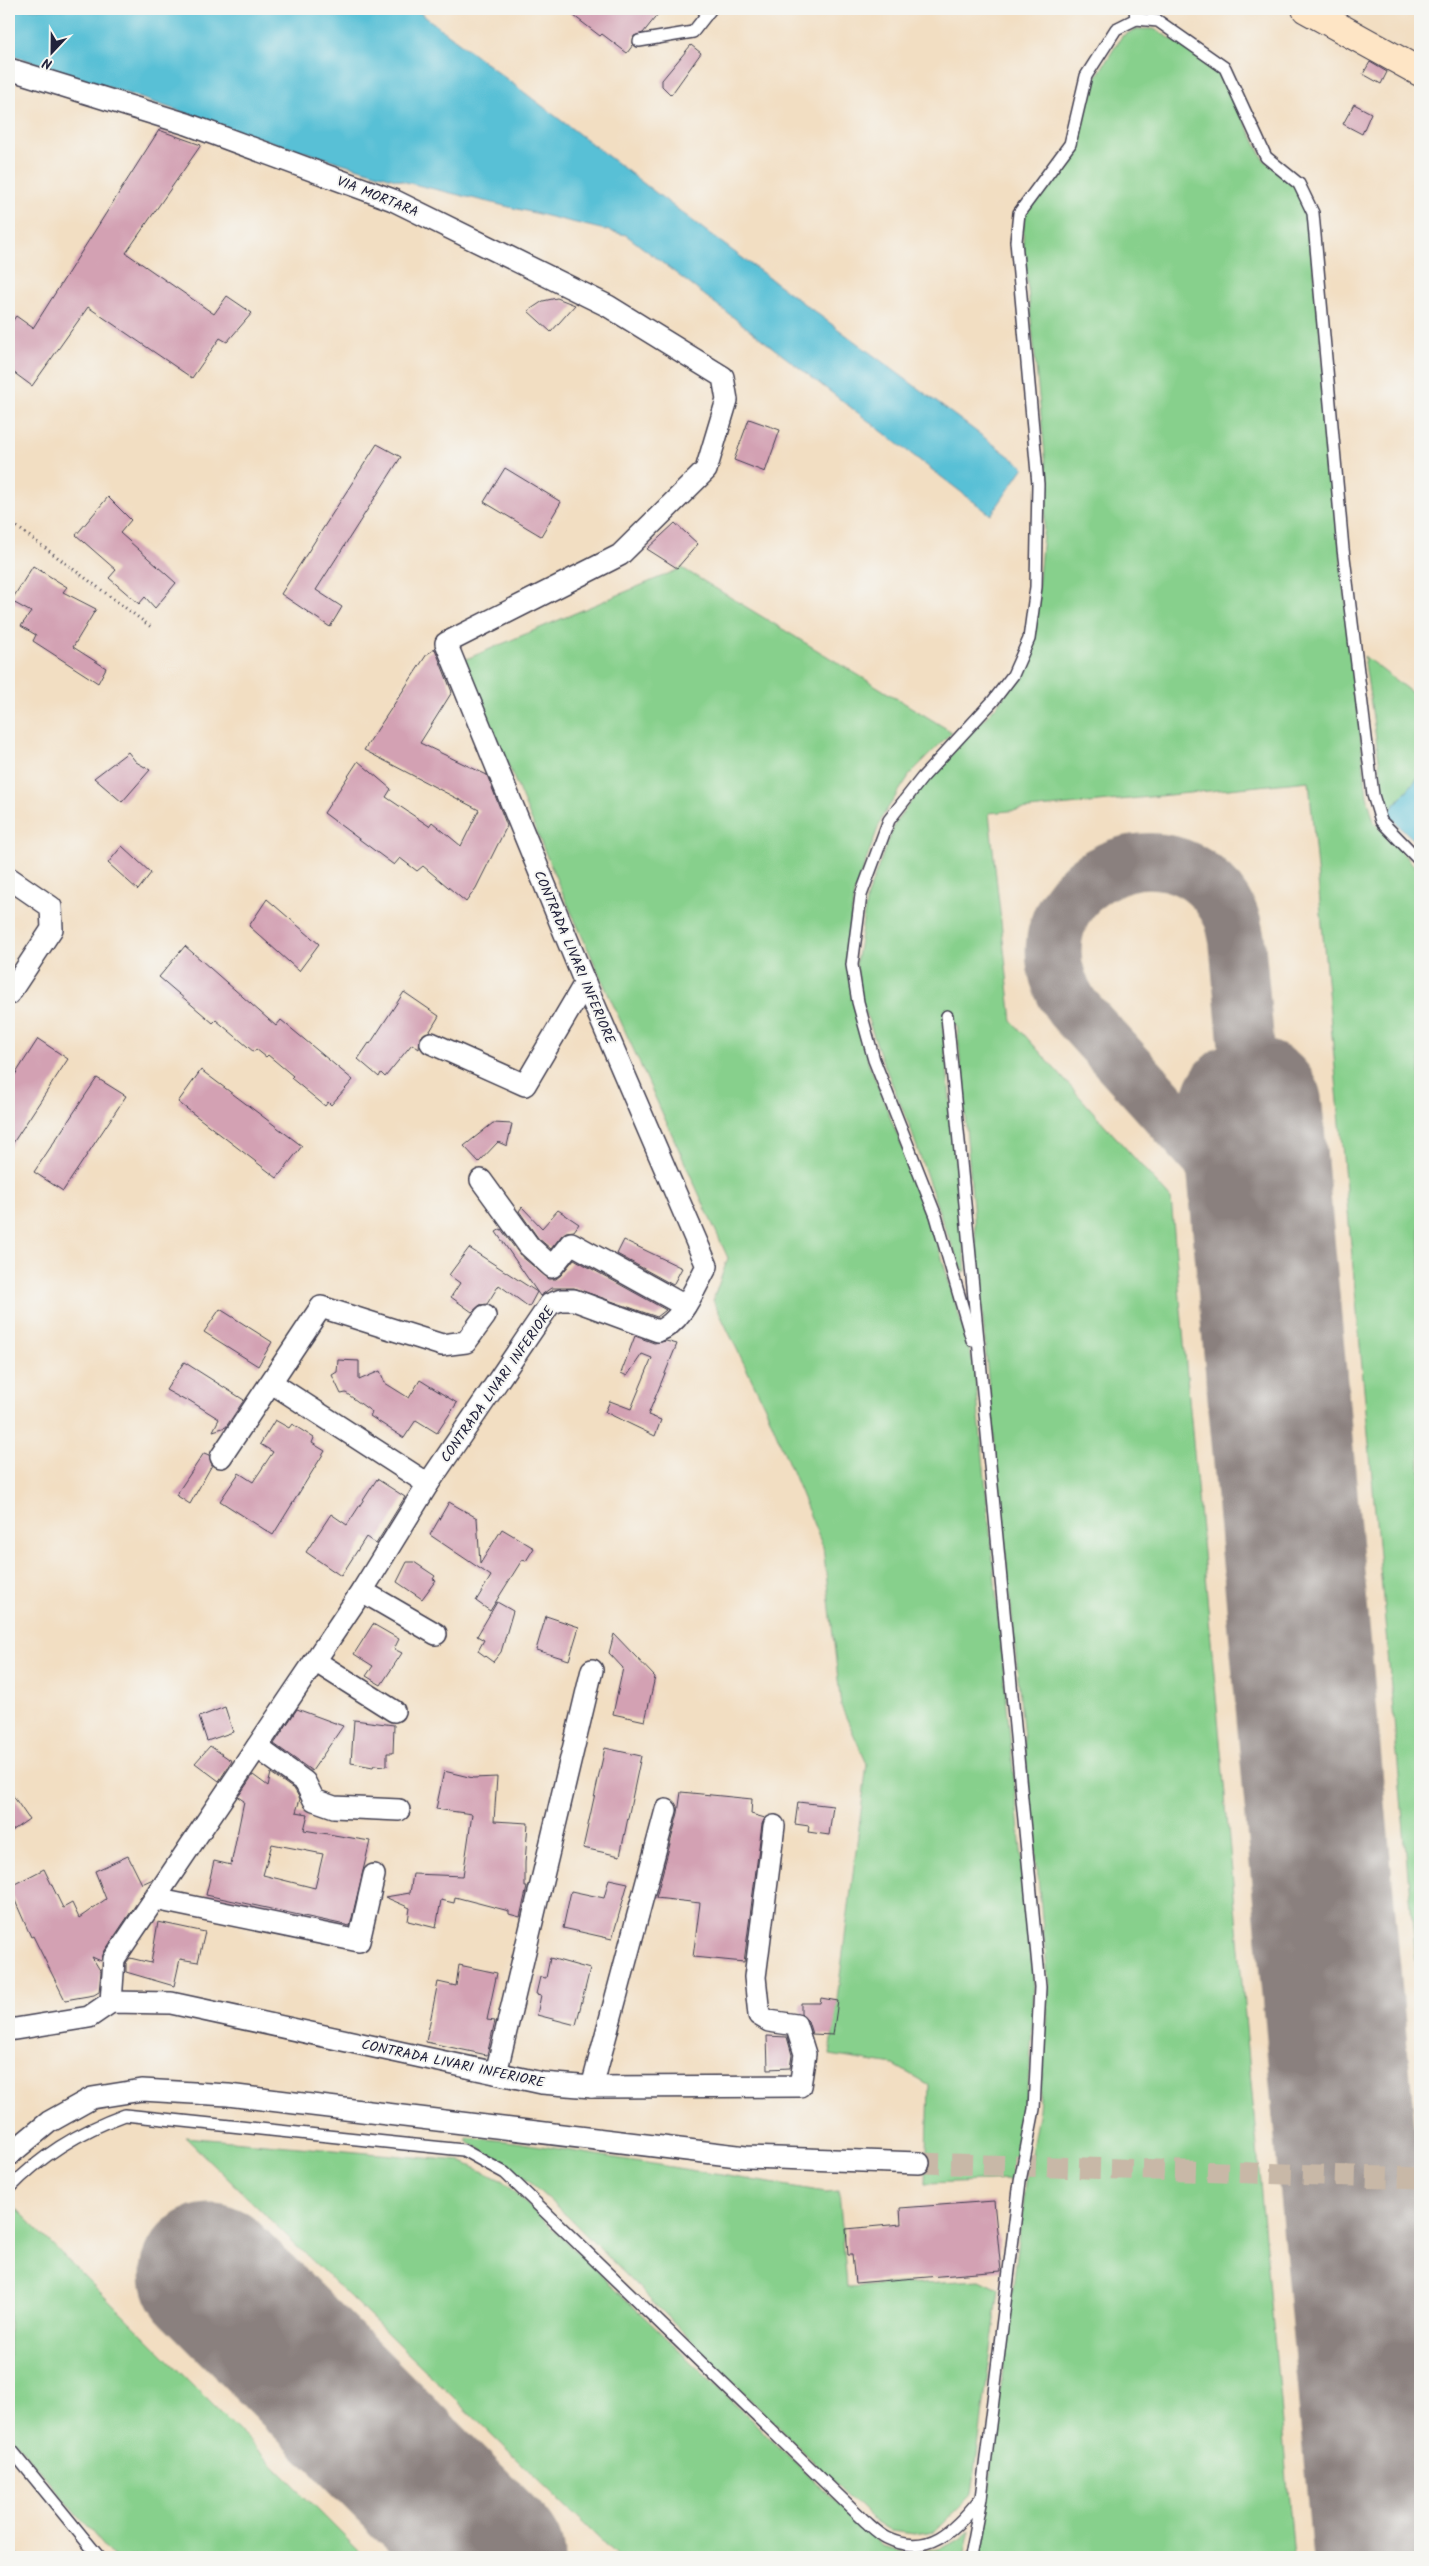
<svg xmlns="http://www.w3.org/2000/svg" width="1429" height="2566" font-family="Kalam,sans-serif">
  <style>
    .green { fill: #87d08c; stroke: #547964 }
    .water { fill: #59c0d6; stroke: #3e7188 }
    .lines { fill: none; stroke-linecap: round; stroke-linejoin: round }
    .stream { stroke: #59c0d6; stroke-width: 6 }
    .taxiway { stroke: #8a807e; stroke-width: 56 }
    .runway { stroke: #8a807e; stroke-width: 141 }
    .building { fill: #d3a1b3; fill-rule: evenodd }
    .street-tunnel { stroke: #c8b8a7; stroke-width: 21; stroke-dasharray: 21 11; stroke-linecap: butt }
    .lane-casing { stroke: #413e4f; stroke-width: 14 }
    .street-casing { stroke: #413e4f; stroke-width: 24 }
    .secondary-casing { stroke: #413e4f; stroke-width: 30 }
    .path { stroke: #413e4f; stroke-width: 3; stroke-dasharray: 1 4; stroke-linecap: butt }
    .lane { stroke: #fff; stroke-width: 11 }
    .street { stroke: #fff; stroke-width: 21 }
    .secondary { stroke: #fee5c5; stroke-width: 28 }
    .labels { text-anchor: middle; stroke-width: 4; stroke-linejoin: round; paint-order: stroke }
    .street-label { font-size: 14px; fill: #22223b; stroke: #f6f6f2 }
  </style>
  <rect width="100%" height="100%" fill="#f6f6f2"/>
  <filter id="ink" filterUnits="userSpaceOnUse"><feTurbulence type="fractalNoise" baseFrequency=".02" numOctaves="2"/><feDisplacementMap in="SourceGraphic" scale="10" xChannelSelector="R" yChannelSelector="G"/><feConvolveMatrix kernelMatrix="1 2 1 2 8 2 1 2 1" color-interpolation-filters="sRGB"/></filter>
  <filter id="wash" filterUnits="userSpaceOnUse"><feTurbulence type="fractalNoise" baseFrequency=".0096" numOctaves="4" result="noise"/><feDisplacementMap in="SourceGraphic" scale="20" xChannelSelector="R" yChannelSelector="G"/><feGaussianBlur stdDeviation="1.12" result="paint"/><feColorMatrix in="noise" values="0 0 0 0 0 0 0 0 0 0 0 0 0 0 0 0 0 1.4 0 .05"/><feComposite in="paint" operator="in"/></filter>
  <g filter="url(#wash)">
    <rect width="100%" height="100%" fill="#f2dec2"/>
    <g class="green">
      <path d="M 1137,29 L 1154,29 L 1182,45 L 1221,74 L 1264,160 L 1296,187 L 1309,215 L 1340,548 L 1367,796 L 1374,822 L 1420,872 L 1420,2008 L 1309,781 L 989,813 L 1012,1021 L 1171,1199 L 1294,2557 L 976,2557 L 987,2498 L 1026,2182 L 1039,2109 L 1049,1988 L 987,1367 L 957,1024 L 943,1025 L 966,1271 L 963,1272 L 944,1226 L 910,1127 L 881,1057 L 862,1002 L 856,964 L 867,896 L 895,823 L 927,780 L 998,704 L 1018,677 L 1033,639 L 1048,484 L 1023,241 L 1024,215 L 1077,145 L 1095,79 L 1122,36 Z"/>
      <path d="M 682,568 L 952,732 L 911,773 L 882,817 L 854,894 L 846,962 L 868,1061 L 929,1215 L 974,1365 L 1034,1986 L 1030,2068 L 1014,2180 L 926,2183 L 929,2085 L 894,2065 L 830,2055 L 867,1764 L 841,1706 L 823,1547 L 768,1413 L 713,1300 L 728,1258 L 558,883 L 464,660 Z"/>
      <path d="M 1364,656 L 1420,699 L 1420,775 L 1387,814 Z"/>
      <path d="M 185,2137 L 460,2161 L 503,2181 L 882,2546 C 917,2555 941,2556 970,2530 L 964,2557 L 618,2557 Z"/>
      <path d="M 467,2137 L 516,2142 L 826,2192 L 839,2191 L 847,2287 L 980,2280 L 999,2289 L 972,2494 L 935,2531 L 914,2534 L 891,2531 L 870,2518 L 567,2216 L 510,2165 L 467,2142 Z"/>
      <path d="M 12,2204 L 365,2557 L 113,2557 L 9,2434 L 9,2208 Z"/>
    </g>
    <g class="water">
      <path d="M 9,9 L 415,9 L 706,231 L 1024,467 L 991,515 L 626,235 L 409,183 L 278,144 L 9,54 Z"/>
      <path d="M 1420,775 L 1420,846 L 1387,814 Z"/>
    </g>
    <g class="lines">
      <path class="stream" d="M 9,2549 L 17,2557"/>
      <path class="taxiway" d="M 1252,1108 L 1237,940 C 1235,932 1234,922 1230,914 C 1172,798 997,892 1072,1007 L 1232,1183 L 1254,1217 L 1265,1253"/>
      <g class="runway">
        <path d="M 1252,1108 L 1383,2557"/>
        <path d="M 211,2274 L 494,2557"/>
      </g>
    </g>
    <g id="blocks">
      <g class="building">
        <path d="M 565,9 L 662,9 L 643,33 L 634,36 L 633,45 L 627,53 L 602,34 L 600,36 Z"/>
        <path d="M 691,45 L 701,53 L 671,95 L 662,86 L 662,80 Z"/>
        <path d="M 1370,62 L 1387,72 L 1381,84 L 1363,74 Z"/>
        <path d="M 1354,104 L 1371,113 L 1362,134 L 1343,124 Z"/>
        <path d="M 159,130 L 201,145 L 126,253 L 214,314 L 227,296 L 252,313 L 227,342 L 220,338 L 192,378 L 88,307 L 32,386 L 9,369 L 9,326 L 16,316 L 33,328 Z"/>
        <path d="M 557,298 L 575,305 L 551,332 L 528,311 L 543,301 Z"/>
        <path d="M 749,419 L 780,430 L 765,472 L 734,460 Z"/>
        <path d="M 377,444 L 401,457 L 316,590 L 342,607 L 330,627 L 281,594 Z"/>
        <path d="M 505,468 L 561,502 L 541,536 L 484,502 Z"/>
        <path d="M 108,497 L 131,520 L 120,533 L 176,583 L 155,608 L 145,597 L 139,604 L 109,578 L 116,570 L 76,535 Z"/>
        <path d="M 675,523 L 698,544 L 677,568 L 647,549 Z"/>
        <path d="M 33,566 L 67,587 L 63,592 L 96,609 L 73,647 L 106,668 L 98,683 L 33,641 L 36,635 L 21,626 L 31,612 L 11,601 Z"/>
        <path d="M 435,649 L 452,692 L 420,743 L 487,775 L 507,826 L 476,888 L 466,902 L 423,866 L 417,871 L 400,858 L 394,865 L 324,813 L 358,761 L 391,789 L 386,797 L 429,826 L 432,822 L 461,846 L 479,810 L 364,750 L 427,654 Z"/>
        <path d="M 128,752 L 136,762 L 150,770 L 122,802 L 94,778 Z"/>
        <path d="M 122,846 L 151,873 L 138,890 L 108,863 Z"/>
        <path d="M 267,899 L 319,944 L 299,971 L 249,926 Z"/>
        <path d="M 185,946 L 276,1026 L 281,1020 L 353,1080 L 331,1105 L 328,1102 L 325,1106 L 291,1078 L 293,1076 L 268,1055 L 266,1057 L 256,1049 L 254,1052 L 216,1020 L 213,1023 L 159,977 Z"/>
        <path d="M 404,992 L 439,1016 L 430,1031 L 420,1037 L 419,1049 L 412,1044 L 385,1077 L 381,1073 L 379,1077 L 358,1059 L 369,1043 L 370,1044 Z"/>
        <path d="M 38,1039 L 68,1059 L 9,1149 L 9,1084 Z"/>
        <path d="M 201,1070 L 302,1146 L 277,1178 L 178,1102 Z"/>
        <path d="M 97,1078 L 126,1096 L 63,1191 L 34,1172 Z"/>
        <path d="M 493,1123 L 512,1124 L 507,1146 L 498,1142 L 479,1162 L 464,1146 Z"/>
        <path d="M 522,1207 L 542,1228 L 558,1210 L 579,1224 L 574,1231 L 566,1232 L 562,1235 L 551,1249 L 538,1238 L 519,1211 Z"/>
        <path d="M 501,1229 L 520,1255 L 549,1279 L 556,1279 L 561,1275 L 574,1259 L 666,1310 L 657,1317 L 574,1288 L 551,1288 L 540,1296 L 496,1232 Z"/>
        <path d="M 624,1240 L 682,1268 L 673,1285 L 617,1254 Z"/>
        <path d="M 469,1248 L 537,1292 L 529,1307 L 499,1285 L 487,1304 L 480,1305 L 472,1312 L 451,1297 L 460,1283 L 449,1275 Z"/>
        <path d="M 220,1309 L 272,1342 L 258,1366 L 204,1332 Z"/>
        <path d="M 635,1336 L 654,1343 L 666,1341 L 677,1344 L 648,1415 L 661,1420 L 655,1436 L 605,1412 L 610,1401 L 631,1409 L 652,1358 L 642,1354 L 627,1376 L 621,1373 Z"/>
        <path d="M 338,1360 L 359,1361 L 359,1380 L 380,1371 L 385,1383 L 409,1398 L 420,1380 L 457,1403 L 437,1433 L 416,1420 L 404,1438 L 370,1416 L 372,1412 L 346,1393 L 341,1394 L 332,1375 L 337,1372 Z"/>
        <path d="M 184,1362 L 244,1400 L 226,1427 L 213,1431 L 219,1419 L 187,1399 L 186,1401 L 166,1390 Z"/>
        <path d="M 275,1420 L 289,1428 L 292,1424 L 314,1438 L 312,1443 L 325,1451 L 273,1535 L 220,1501 L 239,1473 L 253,1482 L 273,1452 L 260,1444 Z"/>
        <path d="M 204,1453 L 209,1455 L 212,1465 L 190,1504 L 176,1495 Z"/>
        <path d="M 377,1479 L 405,1497 L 376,1544 L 366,1537 L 341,1576 L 306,1552 L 331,1514 L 347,1525 Z"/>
        <path d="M 449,1502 L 477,1518 L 480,1564 L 502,1529 L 534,1548 L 526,1561 L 522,1560 L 490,1611 L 476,1601 L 491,1576 L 430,1535 Z"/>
        <path d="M 407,1562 L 414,1562 L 435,1576 L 433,1579 L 436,1580 L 422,1599 L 397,1582 Z"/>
        <path d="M 497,1602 L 513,1611 L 501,1652 L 493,1662 L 478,1651 L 484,1640 L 477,1636 Z"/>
        <path d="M 546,1616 L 579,1627 L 569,1660 L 536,1650 Z"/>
        <path d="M 373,1624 L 399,1639 L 394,1649 L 402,1653 L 381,1685 L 366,1676 L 373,1666 L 354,1654 Z"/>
        <path d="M 614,1634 L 655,1677 L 645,1721 L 613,1714 L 623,1668 L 609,1653 Z"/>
        <path d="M 225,1707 L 233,1732 L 207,1741 L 199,1717 Z"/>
        <path d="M 297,1709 L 343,1726 L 312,1771 L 274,1744 Z"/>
        <path d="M 354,1720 L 394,1725 L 393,1753 L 387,1753 L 387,1766 L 374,1765 L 373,1767 L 351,1763 Z"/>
        <path d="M 210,1746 L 232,1761 L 219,1781 L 195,1763 Z"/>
        <path d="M 605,1748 L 641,1756 L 620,1856 L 583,1848 Z"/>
        <path d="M 444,1771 L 473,1778 L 497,1777 L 494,1821 L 528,1823 L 525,1863 L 525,1887 L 527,1887 L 520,1917 L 509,1914 L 509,1911 L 455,1897 L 454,1903 L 441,1900 L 436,1928 L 408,1921 L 410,1908 L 385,1897 L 410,1893 L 413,1874 L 463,1876 L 472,1814 L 436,1809 Z"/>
        <path d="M 271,1773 L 295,1790 L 300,1799 L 296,1812 L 308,1814 L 304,1830 L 370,1841 L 350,1926 L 206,1895 L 214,1861 L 231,1865 L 244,1801 L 238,1797 L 253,1775 L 268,1786 ZM 272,1844 L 323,1854 L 315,1888 L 263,1875 Z"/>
        <path d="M 9,1790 L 29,1819 L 9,1833 Z"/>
        <path d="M 681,1792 L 752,1799 L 751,1814 L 765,1818 L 762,1824 L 744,1962 L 693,1957 L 700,1903 L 656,1898 L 678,1813 Z"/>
        <path d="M 798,1802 L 833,1806 L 829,1835 L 808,1832 L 809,1826 L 795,1824 Z"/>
        <path d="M 128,1856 L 142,1884 L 153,1879 L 104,1952 L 101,1961 L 92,1957 L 101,1972 L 99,1992 L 94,1995 L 65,2000 L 33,1936 L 31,1937 L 9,1887 L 44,1869 L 63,1908 L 72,1903 L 79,1918 L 106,1899 L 95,1871 Z"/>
        <path d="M 609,1879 L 628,1883 L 612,1939 L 563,1928 L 571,1891 L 604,1898 Z"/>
        <path d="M 158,1922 L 205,1932 L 198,1962 L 180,1959 L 174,1986 L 126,1972 L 126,1963 L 130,1958 L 151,1963 Z"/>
        <path d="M 550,1958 L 590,1969 L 576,2025 L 537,2015 L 541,1995 L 536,1994 L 540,1977 L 546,1978 Z"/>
        <path d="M 459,1965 L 497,1973 L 487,2020 L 495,2021 L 487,2055 L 426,2042 L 438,1982 L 456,1986 Z"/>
        <path d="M 821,1998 L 838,2001 L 833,2035 L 812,2034 L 808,2021 L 801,2014 L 801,2003 L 820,2003 Z"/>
        <path d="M 767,2036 L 787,2037 L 792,2055 L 790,2068 L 768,2069 Z"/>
        <path d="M 994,2201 L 1001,2271 L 855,2283 L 852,2255 L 848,2255 L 846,2229 L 901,2224 L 900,2208 Z"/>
      </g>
    </g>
  </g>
  <g filter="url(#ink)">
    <use href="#blocks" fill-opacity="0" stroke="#413e4f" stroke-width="1"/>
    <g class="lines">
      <path class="street-tunnel" d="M 919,2163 L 1420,2178"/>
      <defs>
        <g id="lane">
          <path d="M 1136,19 L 1158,21 L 1225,68 L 1266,157 L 1299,184 L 1313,213 L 1343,549 L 1373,795 L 1381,821 L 1420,861"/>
          <path d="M 639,41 L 693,32 L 711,9"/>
          <path d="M 947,1016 L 1040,1987 L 1034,2109 L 1020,2181 L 981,2498 L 970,2557"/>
          <path d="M 972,1340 L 936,1216 L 874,1060 L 858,1002 L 852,965 L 861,895 L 889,820 L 922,778 L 993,701 L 1013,675 L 1029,639 L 1036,587 L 1038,484 L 1016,241 L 1019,213 L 1070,144 L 1086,76 L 1116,29 L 1136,19 L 1135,9"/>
          <path d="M 9,2189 C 41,2155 81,2131 125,2115 L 463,2150 L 505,2173 L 865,2521 C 872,2527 879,2534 887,2538 C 928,2558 955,2530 979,2500"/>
          <path d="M 9,2447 L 99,2557"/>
        </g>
        <g id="street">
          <path d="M 9,69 L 187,124 L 393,200 L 608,306 L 723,377 L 727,400 L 706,470 L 620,555 L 446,643 L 585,983 L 707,1266 C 695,1287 682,1323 658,1331 L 574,1300 L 561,1300 L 550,1304 L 428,1484"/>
          <path d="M 9,878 L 51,907 L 52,929 L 9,994"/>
          <path d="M 431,1043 L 525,1085 L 585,983"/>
          <path d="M 481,1180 L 529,1246 L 552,1267 L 571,1243 L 685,1306"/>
          <path d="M 221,1457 L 321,1307 L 442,1345 L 466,1342 L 485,1316"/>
          <path d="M 362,1591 L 436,1634"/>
          <path d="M 315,1661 L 394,1711"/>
          <path d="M 257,1747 L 305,1782 L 314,1800 L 334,1807 L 399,1810"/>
          <path d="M 155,1899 L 359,1941 L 374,1875"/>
          <path d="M 111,2002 L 114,1959 L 362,1591 L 428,1484 L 272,1383"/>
          <path d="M 9,2030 L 89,2017 L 111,2002 L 171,2003 L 542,2083 L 592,2087 L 800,2086 L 805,2054 L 796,2025 L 769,2021 L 759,2015 L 755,1977 L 774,1826"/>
          <path d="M 496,2073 L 592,1670"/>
          <path d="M 592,2087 L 666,1810"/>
          <path d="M 9,2155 L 49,2122 L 92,2098 L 142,2090 L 228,2095 L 746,2157 L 919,2163"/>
        </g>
        <path id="secondary" d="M 1306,9 L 1420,72"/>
      </defs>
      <use href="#lane" class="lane-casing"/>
      <use href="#street" class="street-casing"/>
      <use href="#secondary" class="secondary-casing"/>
      <path class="path" d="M 9,521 L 151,627"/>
      <use href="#lane" class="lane"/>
      <use href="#street" class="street"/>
      <use href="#secondary" class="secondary"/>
    </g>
  </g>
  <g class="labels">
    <g class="street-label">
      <text transform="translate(378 196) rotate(22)" y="5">VIA MORTARA</text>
      <text transform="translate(575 957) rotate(67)" y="5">CONTRADA LIVARI INFERIORE</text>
      <text transform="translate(497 1384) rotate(-55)" y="5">CONTRADA LIVARI INFERIORE</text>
      <text transform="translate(453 2063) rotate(12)" y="5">CONTRADA LIVARI INFERIORE</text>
    </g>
  </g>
  <rect width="1429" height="2566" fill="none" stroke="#f6f6f2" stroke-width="30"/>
  <g transform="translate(52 52) rotate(202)" stroke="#f6f6f2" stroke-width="4" paint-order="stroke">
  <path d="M0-4L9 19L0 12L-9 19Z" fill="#22223b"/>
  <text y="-8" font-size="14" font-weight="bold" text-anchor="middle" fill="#22223b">N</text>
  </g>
</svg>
